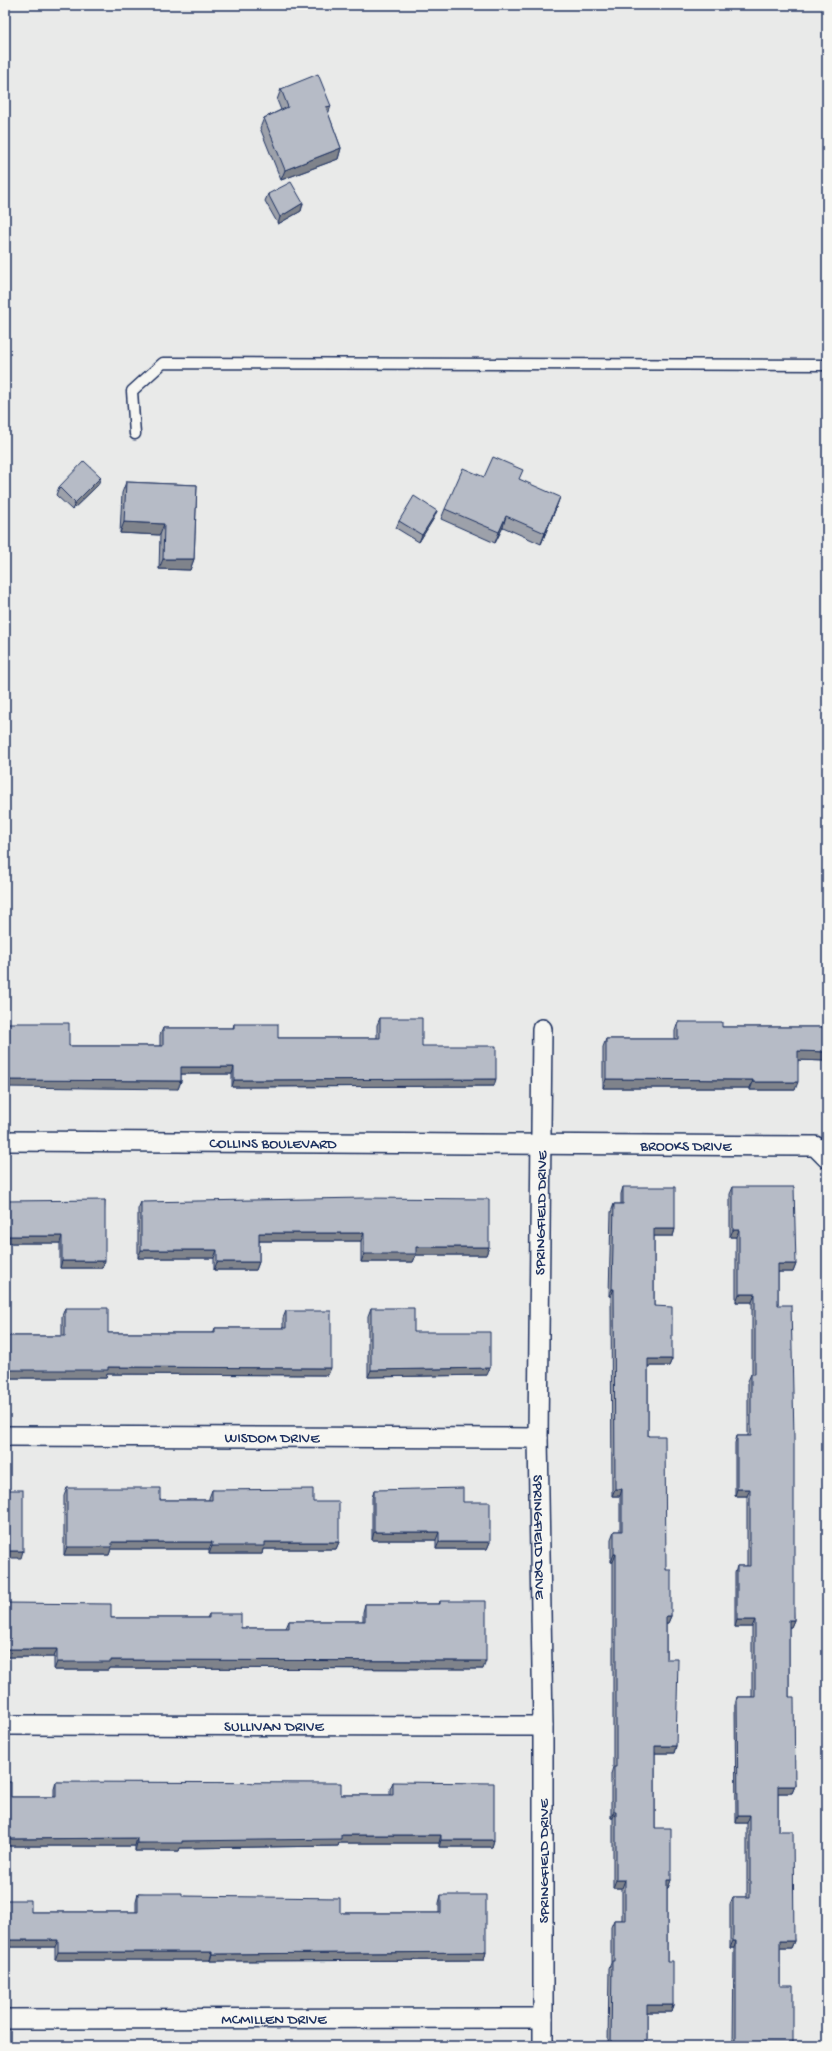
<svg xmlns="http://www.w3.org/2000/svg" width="832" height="2051" font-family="'Gochi Hand',sans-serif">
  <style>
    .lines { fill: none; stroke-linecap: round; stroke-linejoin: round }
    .service-casing { stroke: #1b2f5e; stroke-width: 13 }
    .minor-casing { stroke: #1b2f5e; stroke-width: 22 }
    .service { stroke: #f6f6f2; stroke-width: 10 }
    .minor { stroke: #f6f6f2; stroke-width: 19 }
    .wall { fill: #9da1aa; stroke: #1b2f5e }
    .shaded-wall { fill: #7f838b; stroke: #1b2f5e }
    .building { fill: #b6bbc6; stroke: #1b2f5e }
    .labels { text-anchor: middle; stroke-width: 3; stroke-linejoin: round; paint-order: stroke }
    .street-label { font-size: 15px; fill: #1b2f5e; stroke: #f6f6f2 }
  </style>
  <rect width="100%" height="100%" fill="#e9eae9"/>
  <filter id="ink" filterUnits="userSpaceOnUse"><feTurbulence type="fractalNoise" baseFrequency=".025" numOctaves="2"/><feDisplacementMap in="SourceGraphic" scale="8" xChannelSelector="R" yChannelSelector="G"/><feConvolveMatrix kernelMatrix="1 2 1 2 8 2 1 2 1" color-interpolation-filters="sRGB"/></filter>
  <g filter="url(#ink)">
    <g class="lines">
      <defs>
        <path id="service" d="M 135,434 L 132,391 L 163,363 L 827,365"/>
        <g id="minor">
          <path id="s1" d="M 542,1029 L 538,1438 L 543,1726 L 543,2046"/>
          <path id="s2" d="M 5,1141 L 815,1146 L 827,1158"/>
          <path id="s3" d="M 5,1436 L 538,1438"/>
          <path id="s4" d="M 5,1725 L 543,1726"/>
          <path id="s5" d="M 5,2019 L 543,2018"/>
        </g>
      </defs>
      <use href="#service" class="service-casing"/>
      <use href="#minor" class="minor-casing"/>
      <use href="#service" class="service"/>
      <use href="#minor" class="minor"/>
    </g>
    <g class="wall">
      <path d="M 281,89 L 328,113 L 341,148 L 338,159 L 281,180 L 260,128 L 264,118 L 281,110 L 277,100 Z"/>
      <path d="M 268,194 L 303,203 L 301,211 L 278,224 L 265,201 Z"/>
      <path d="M 484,477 L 519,480 L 556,508 L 541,544 L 503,527 L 495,543 L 441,519 L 445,509 Z"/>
      <path d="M 126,482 L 197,485 L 194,559 L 190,570 L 159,569 L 160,535 L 120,533 L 122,493 Z"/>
      <path d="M 98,485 L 72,510 L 56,495 L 59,487 Z"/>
      <path d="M 434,518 L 419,542 L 396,528 L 399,521 Z"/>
      <path d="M 827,1000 L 827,1061 L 798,1060 L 795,1090 L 750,1090 L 750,1088 L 603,1088 L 603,1047 L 606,1039 L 675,1039 L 675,1031 L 678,1022 L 722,1027 L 824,1027 L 825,1006 Z"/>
      <path d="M 380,1018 L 422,1046 L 494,1086 L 232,1087 L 232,1074 L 181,1074 L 181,1081 L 178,1089 L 69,1046 L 160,1046 L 160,1035 L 163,1028 L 233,1028 L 234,1024 L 278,1038 L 377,1038 L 377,1025 Z"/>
      <path d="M 623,1187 L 675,1229 L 673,1236 L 654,1236 L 654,1306 L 672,1359 L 669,1366 L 648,1366 L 648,1436 L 666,1570 L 671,1616 L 668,1623 L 666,1623 L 666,1659 L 676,1746 L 674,1753 L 655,1753 L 655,1828 L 671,1880 L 668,1888 L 667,1888 L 667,1961 L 673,2005 L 671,2012 L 647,2012 L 647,2046 L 608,2046 L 609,1968 L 611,1963 L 611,1927 L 614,1920 L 622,1920 L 622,1888 L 613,1888 L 613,1818 L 611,1818 L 611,1774 L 613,1767 L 613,1562 L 611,1562 L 611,1539 L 614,1531 L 620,1531 L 620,1496 L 612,1496 L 611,1296 L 609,1296 L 611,1212 L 614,1204 L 621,1204 L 621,1194 Z"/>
      <path d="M 733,1187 L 796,1264 L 793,1272 L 778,1272 L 778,1305 L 794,1620 L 791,1627 L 789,1627 L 789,1697 L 795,1786 L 792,1793 L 778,1793 L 778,1831 L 794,1941 L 791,1948 L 780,1948 L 780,1986 L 793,2046 L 733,2046 L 734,1948 L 730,1948 L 730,1904 L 733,1897 L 747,1897 L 747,1823 L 736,1823 L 735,1705 L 737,1697 L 752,1697 L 752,1627 L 735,1627 L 735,1573 L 737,1566 L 747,1566 L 747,1496 L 735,1496 L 735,1443 L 737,1436 L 748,1436 L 748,1381 L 751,1374 L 752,1374 L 752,1302 L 736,1302 L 736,1237 L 730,1237 L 730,1194 Z"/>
      <path d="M 105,1200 L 102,1268 L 60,1268 L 60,1243 L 5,1243 Z"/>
      <path d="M 141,1202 L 489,1247 L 486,1255 L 416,1255 L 413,1262 L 361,1262 L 361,1241 L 259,1241 L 259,1262 L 256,1270 L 214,1270 L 214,1258 L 138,1258 L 138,1209 Z"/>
      <path d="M 65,1308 L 108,1333 L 213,1333 L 215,1328 L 283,1328 L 283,1318 L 286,1311 L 328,1375 L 107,1374 L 106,1378 L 5,1378 L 5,1336 L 62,1336 L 62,1316 Z"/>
      <path d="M 371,1308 L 414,1332 L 487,1375 L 368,1377 L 368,1316 Z"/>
      <path d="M 67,1488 L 160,1500 L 209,1500 L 209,1498 L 212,1490 L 313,1502 L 339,1542 L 336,1549 L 263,1549 L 262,1554 L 209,1554 L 209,1549 L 111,1549 L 109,1555 L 64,1555 L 64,1496 Z"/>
      <path d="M 374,1490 L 463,1502 L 490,1542 L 487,1549 L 436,1549 L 436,1540 L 372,1540 L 372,1498 Z"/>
      <path d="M 440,1601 L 483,1669 L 109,1668 L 108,1670 L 54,1670 L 54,1657 L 6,1657 L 6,1662 L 5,1664 L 5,1603 L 111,1618 L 207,1618 L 209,1614 L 241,1628 L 286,1628 L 289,1621 L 363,1621 L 363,1612 L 365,1604 L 439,1604 Z"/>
      <path d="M 5,1782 L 11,1797 L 54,1797 L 54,1789 L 56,1782 L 341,1795 L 390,1795 L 390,1789 L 393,1782 L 494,1840 L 492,1847 L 439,1847 L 439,1843 L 339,1843 L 338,1846 L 180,1848 L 179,1851 L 135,1851 L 135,1846 L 5,1846 Z"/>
      <path d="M 138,1893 L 182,1896 L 340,1913 L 439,1913 L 439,1903 L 441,1895 L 486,1952 L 484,1960 L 210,1961 L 210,1960 L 55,1960 L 55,1947 L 5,1947 L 31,1912 L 136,1912 L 136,1901 Z"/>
    </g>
    <g class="shaded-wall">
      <path d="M 331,106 L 327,117 L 326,107 Z"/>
      <path d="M 341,148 L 338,159 L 281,180 L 285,170 Z"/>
      <path d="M 303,203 L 301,211 L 278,224 L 280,217 Z"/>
      <path d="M 101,477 L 98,485 L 72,510 L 75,503 Z"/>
      <path d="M 560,497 L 556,508 L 541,544 L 545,533 Z"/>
      <path d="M 437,511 L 434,518 L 419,542 L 422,535 Z"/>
      <path d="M 506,516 L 503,527 L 495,543 L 499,532 Z"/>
      <path d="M 124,522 L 164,524 L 160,535 L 120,533 Z"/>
      <path d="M 163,559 L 194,559 L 190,570 L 159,569 Z"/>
      <path d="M 798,1051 L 827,1052 L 827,1061 L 795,1060 Z"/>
      <path d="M 181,1067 L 234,1067 L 232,1074 L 178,1074 Z"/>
      <path d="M 496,1079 L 494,1086 L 232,1087 L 234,1080 Z"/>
      <path d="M 606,1079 L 753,1080 L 750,1088 L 603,1088 Z"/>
      <path d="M 5,1080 L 181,1081 L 178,1089 L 5,1087 Z"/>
      <path d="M 753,1082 L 798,1082 L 795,1090 L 750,1090 Z"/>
      <path d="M 654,1229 L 675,1229 L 673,1236 L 652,1236 Z"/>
      <path d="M 733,1230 L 739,1230 L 736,1237 L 730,1237 Z"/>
      <path d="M 259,1233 L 364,1233 L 361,1241 L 256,1241 Z"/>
      <path d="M 5,1236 L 62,1236 L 60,1243 L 5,1243 Z"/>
      <path d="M 416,1247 L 489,1247 L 486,1255 L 416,1255 L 413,1262 L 361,1262 L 364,1254 Z"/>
      <path d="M 141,1250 L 217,1250 L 214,1258 L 138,1258 Z"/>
      <path d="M 62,1261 L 105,1261 L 102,1268 L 60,1268 Z"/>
      <path d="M 217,1262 L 259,1262 L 256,1270 L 214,1270 Z"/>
      <path d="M 778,1264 L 796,1264 L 793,1272 L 775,1272 Z"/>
      <path d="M 612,1289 L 614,1289 L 611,1296 L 609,1296 Z"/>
      <path d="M 739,1294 L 755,1294 L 752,1302 L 736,1302 Z"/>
      <path d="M 648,1359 L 672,1359 L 669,1366 L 645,1366 Z"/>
      <path d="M 108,1367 L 331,1368 L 328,1375 L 107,1374 L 106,1378 L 5,1378 L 5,1370 Z"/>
      <path d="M 490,1368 L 487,1375 L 368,1377 L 371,1370 Z"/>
      <path d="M 615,1489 L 622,1489 L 620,1496 L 612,1496 Z"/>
      <path d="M 737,1489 L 750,1489 L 747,1496 L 735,1496 Z"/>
      <path d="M 374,1532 L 439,1532 L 436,1540 L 372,1540 Z"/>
      <path d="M 112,1542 L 212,1542 L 209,1549 L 111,1549 L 109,1555 L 64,1555 L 67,1547 Z"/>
      <path d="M 265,1542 L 339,1542 L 336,1549 L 263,1549 L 262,1554 L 209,1554 L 212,1546 Z"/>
      <path d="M 439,1542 L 490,1542 L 487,1549 L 436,1549 Z"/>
      <path d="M 5,1551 L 23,1551 L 21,1558 L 5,1558 Z"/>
      <path d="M 614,1554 L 616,1554 L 613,1562 L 611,1562 Z"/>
      <path d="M 666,1616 L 671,1616 L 668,1623 L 663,1623 Z"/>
      <path d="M 737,1620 L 755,1620 L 752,1627 L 735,1627 Z"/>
      <path d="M 789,1620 L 794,1620 L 791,1627 L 787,1627 Z"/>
      <path d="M 6,1649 L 57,1649 L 54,1657 L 5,1657 Z"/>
      <path d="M 111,1660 L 486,1661 L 483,1669 L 109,1668 L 108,1670 L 54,1670 L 57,1662 Z"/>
      <path d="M 655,1746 L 676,1746 L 674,1753 L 652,1753 Z"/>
      <path d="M 778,1786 L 795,1786 L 792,1793 L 775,1793 Z"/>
      <path d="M 614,1811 L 616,1811 L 613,1818 L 611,1818 Z"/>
      <path d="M 738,1815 L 750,1815 L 747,1823 L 736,1823 Z"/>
      <path d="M 341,1835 L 441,1835 L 439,1843 L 339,1843 L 338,1846 L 180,1848 L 179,1851 L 135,1851 L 137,1843 L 182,1841 Z"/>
      <path d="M 137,1838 L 135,1846 L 5,1846 L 5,1839 Z"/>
      <path d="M 441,1840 L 494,1840 L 492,1847 L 439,1847 Z"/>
      <path d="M 616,1880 L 625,1880 L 622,1888 L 613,1888 Z"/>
      <path d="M 667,1880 L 671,1880 L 668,1888 L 664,1888 Z"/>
      <path d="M 5,1940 L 58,1940 L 55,1947 L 5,1947 Z"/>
      <path d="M 733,1941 L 736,1941 L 734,1948 L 730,1948 Z"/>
      <path d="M 780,1941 L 794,1941 L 791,1948 L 777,1948 Z"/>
      <path d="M 58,1952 L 212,1952 L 210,1960 L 55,1960 Z"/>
      <path d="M 486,1952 L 484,1960 L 210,1961 L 212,1954 Z"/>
      <path d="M 647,2005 L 673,2005 L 671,2012 L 644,2012 Z"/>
    </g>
    <g class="building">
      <path d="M 318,74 L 331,106 L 326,107 L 341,148 L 285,170 L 264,118 L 288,107 L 281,89 Z"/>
      <path d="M 291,182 L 303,203 L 280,217 L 268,194 Z"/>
      <path d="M 493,457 L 523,470 L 519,479 L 560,497 L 545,533 L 506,516 L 499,532 L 445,509 L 463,468 L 484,477 Z"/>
      <path d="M 84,461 L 101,477 L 75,503 L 59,487 Z"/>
      <path d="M 126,482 L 197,485 L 194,559 L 163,559 L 164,524 L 124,522 Z"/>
      <path d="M 414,496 L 437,511 L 422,535 L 399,521 Z"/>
      <path d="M 827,1016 L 827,1052 L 798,1051 L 798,1082 L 753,1082 L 753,1080 L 606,1079 L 606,1039 L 678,1039 L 678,1022 L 722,1022 L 722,1027 L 826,1027 Z"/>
      <path d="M 380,1018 L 422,1018 L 422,1046 L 496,1046 L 496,1079 L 234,1080 L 234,1067 L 181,1067 L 181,1081 L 5,1080 L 5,1023 L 69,1023 L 69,1046 L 163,1046 L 163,1028 L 234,1028 L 234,1024 L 278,1024 L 278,1038 L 380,1038 Z"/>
      <path d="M 623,1187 L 675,1187 L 675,1229 L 654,1229 L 654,1306 L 672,1307 L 672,1359 L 648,1359 L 648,1436 L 665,1436 L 666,1570 L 671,1570 L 671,1616 L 666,1616 L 666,1659 L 678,1659 L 676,1746 L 655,1746 L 655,1828 L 671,1828 L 671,1880 L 667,1880 L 667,1961 L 673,1961 L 673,2005 L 647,2005 L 647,2046 L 611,2046 L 612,1961 L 614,1961 L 614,1920 L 625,1920 L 625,1880 L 616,1880 L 616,1811 L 614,1811 L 614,1767 L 616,1767 L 616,1554 L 614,1554 L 614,1531 L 622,1531 L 622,1489 L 615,1489 L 614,1289 L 612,1289 L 614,1204 L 623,1204 Z"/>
      <path d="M 733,1187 L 794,1187 L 796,1264 L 778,1264 L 778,1305 L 791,1305 L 794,1436 L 794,1620 L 789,1620 L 789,1697 L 794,1697 L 795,1786 L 778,1786 L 778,1831 L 793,1831 L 794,1941 L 780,1941 L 780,1986 L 793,1986 L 793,2046 L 736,2046 L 736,1941 L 733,1941 L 733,1897 L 750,1897 L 750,1815 L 738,1815 L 737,1697 L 755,1697 L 755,1620 L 737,1620 L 737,1566 L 750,1566 L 750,1489 L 737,1489 L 737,1436 L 751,1436 L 751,1374 L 755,1374 L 755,1294 L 739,1294 L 739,1230 L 733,1230 Z"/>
      <path d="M 364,1198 L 489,1199 L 489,1247 L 416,1247 L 416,1254 L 364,1254 L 364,1233 L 259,1233 L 259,1262 L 217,1262 L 217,1250 L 141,1250 L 141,1202 Z"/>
      <path d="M 105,1200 L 105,1261 L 62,1261 L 62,1236 L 5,1236 L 5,1201 Z"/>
      <path d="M 65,1308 L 108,1308 L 108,1333 L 215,1333 L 215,1328 L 286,1328 L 286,1311 L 331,1311 L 331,1368 L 108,1367 L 108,1370 L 5,1370 L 5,1336 L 65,1336 Z"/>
      <path d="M 371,1308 L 414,1308 L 414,1332 L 490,1332 L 490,1368 L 371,1370 Z"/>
      <path d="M 67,1488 L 160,1488 L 160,1500 L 212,1500 L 212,1490 L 313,1489 L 313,1502 L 339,1502 L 339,1542 L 265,1542 L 265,1546 L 212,1546 L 212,1542 L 112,1542 L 112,1547 L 67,1547 Z"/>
      <path d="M 463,1488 L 463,1502 L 490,1502 L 490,1542 L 439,1542 L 439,1532 L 374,1532 L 374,1490 Z"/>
      <rect x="5" y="1490" width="18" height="61"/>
      <path d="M 440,1601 L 486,1601 L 486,1661 L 111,1660 L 111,1662 L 57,1662 L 57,1649 L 6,1649 L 6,1662 L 5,1662 L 5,1603 L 111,1604 L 111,1618 L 209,1618 L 209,1614 L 241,1614 L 241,1628 L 289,1628 L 289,1621 L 365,1621 L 365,1604 L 440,1604 Z"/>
      <path d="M 5,1782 L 11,1782 L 11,1797 L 56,1797 L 56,1782 L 341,1783 L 341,1795 L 393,1795 L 393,1782 L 494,1783 L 494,1840 L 441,1840 L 441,1835 L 341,1835 L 341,1839 L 182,1841 L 182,1843 L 137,1843 L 137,1838 L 5,1839 Z"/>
      <path d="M 138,1893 L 182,1893 L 182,1896 L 340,1898 L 340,1913 L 441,1913 L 441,1895 L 486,1895 L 486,1952 L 212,1954 L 212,1952 L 58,1952 L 58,1940 L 5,1940 L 5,1900 L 31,1900 L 31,1912 L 138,1912 Z"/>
    </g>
  </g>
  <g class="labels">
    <g class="street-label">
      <text dy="5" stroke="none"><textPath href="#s2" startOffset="268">COLLINS BOULEVARD</textPath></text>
      <text dy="5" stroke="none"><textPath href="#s2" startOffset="681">BROOKS DRIVE</textPath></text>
      <text transform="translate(540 1213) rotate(-89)" y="5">SPRINGFIELD DRIVE</text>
      <text dy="5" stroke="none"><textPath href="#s3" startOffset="267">WISDOM DRIVE</textPath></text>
      <text dy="5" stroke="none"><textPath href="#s1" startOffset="508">SPRINGFIELD DRIVE</textPath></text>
      <text dy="5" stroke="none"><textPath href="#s4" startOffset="269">SULLIVAN DRIVE</textPath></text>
      <text transform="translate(543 1861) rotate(-90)" y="5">SPRINGFIELD DRIVE</text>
      <text dy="5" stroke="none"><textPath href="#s5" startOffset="269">MCMILLEN DRIVE</textPath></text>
    </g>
  </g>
  <rect width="832" height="2051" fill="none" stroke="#f6f6f2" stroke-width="20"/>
  <rect x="10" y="10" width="812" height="2031" fill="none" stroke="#1b2f5e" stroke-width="1.5" filter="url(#ink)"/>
</svg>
